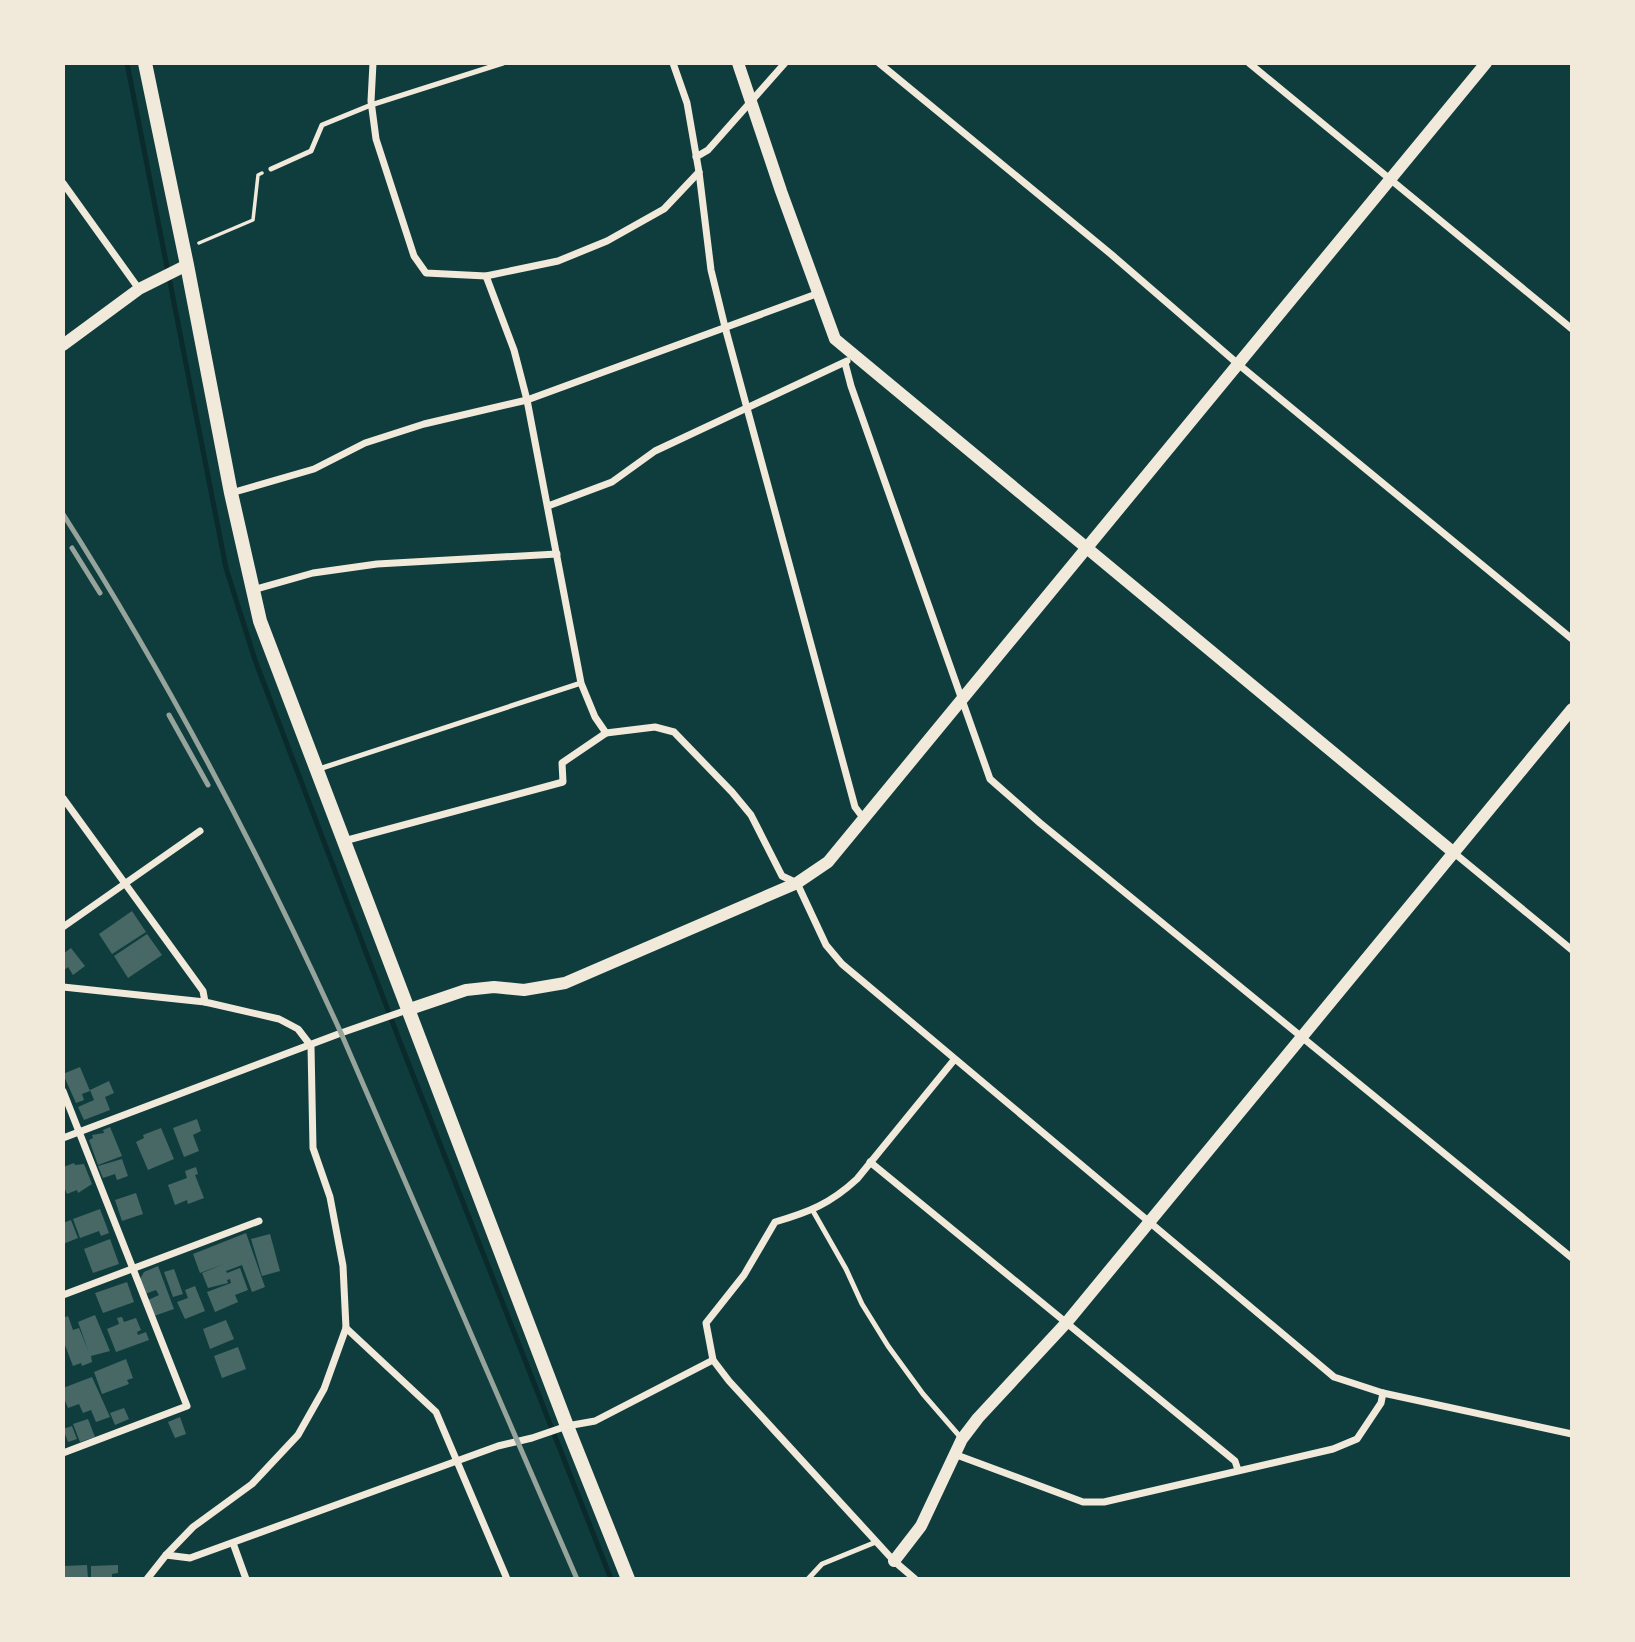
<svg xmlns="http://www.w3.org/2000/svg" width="1635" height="1642" font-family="'Fira Sans',sans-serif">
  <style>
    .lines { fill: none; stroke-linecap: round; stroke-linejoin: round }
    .stream { stroke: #0a2a2b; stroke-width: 5 }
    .building { fill: #486865 }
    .path { stroke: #f1e9da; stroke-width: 3.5 }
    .service { stroke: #f1e9da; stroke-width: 5 }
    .minor { stroke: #f1e9da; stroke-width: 7 }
    .tertiary { stroke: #f1e9da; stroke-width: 12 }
    .secondary { stroke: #f1e9da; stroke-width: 14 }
    .rail { stroke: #97a49c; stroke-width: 5 }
  </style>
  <rect width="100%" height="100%" fill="#0f3d3e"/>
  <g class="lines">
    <path class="stream" d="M 127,63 L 226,568 L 255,660 L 400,1042 L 611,1579"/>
  </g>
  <g class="building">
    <path d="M 132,911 L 146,932 L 112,954 L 99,934 Z"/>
    <path d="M 147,934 L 162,955 L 128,978 L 114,956 Z"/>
    <path d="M 71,948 L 85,966 L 73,975 L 68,967 L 63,971 L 63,954 Z"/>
    <path d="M 80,1067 L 90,1091 L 82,1094 L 84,1100 L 76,1103 L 63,1074 Z"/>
    <path d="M 109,1081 L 114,1093 L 105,1097 L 110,1110 L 84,1120 L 78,1107 L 94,1100 L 90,1090 Z"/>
    <path d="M 197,1119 L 201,1131 L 193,1135 L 199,1151 L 184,1157 L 173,1128 Z"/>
    <path d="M 110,1127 L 122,1156 L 98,1165 L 89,1140 L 93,1138 L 92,1135 L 104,1133 L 103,1130 Z"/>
    <path d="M 161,1128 L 174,1159 L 148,1170 L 136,1142 L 144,1138 L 143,1135 Z"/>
    <path d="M 122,1159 L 128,1176 L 117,1180 L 115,1174 L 103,1178 L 98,1166 Z"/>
    <path d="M 74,1163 L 75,1165 L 84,1164 L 92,1184 L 78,1193 L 77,1190 L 67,1194 L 63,1185 L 63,1167 Z"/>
    <path d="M 196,1167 L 198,1174 L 195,1175 L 204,1198 L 188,1204 L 187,1200 L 175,1205 L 168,1185 L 187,1178 L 185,1171 Z"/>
    <path d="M 136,1193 L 143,1214 L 122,1221 L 115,1200 Z"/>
    <path d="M 100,1209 L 109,1233 L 101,1236 L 99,1231 L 80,1238 L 73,1219 Z"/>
    <path d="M 71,1220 L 78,1238 L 63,1244 L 63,1223 Z"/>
    <path d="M 246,1233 L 265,1287 L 252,1292 L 242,1265 L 226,1271 L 227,1273 L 240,1268 L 248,1290 L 235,1295 L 238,1302 L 215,1312 L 207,1292 L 231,1283 L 230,1279 L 227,1280 L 228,1283 L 208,1288 L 202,1273 L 224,1264 L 200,1273 L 193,1254 Z"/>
    <path d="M 270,1234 L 280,1271 L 262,1276 L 251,1239 Z"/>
    <path d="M 110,1239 L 119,1264 L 93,1273 L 84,1249 Z"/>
    <path d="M 158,1266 L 174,1309 L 154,1316 L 148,1300 L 159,1295 L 156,1290 L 145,1294 L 140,1279 L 144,1272 Z"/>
    <path d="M 174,1269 L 183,1294 L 173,1297 L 164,1272 Z"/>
    <path d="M 127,1282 L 134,1302 L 103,1313 L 95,1293 Z"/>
    <path d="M 195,1286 L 205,1311 L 185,1319 L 177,1302 L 188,1298 L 185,1290 Z"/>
    <path d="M 95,1315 L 110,1351 L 91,1356 L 92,1362 L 82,1366 L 81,1363 L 73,1366 L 63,1340 L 63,1318 L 68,1316 L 73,1330 L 79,1328 L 88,1350 L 78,1322 Z"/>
    <path d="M 122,1317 L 124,1322 L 136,1318 L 141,1330 L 137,1332 L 138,1335 L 146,1332 L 149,1340 L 116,1352 L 107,1329 L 119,1324 L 117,1318 Z"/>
    <path d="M 226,1320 L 234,1339 L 210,1349 L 203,1329 Z"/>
    <path d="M 238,1347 L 246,1369 L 222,1378 L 214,1356 Z"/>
    <path d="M 126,1359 L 133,1378 L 127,1380 L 129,1384 L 102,1394 L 94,1372 Z"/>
    <path d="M 92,1377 L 110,1417 L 96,1422 L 91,1410 L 83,1413 L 79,1404 L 68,1408 L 63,1396 L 63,1388 Z"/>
    <path d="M 124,1408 L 129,1419 L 115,1425 L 110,1413 Z"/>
    <path d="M 180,1417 L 186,1434 L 175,1438 L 168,1422 Z"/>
    <path d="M 88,1419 L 95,1437 L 80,1442 L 73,1424 Z"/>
    <path d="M 72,1426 L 77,1439 L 68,1442 L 63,1429 Z"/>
    <path d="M 87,1565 L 88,1579 L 63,1579 L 63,1566 Z"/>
    <path d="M 118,1565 L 118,1573 L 112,1574 L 112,1579 L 91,1579 L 91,1566 Z"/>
  </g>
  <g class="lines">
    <path class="path" d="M 199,243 L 253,220 L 258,175 L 262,173"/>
    <g class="service">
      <path d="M 271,169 L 311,151 L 322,125 L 371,105 L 503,63"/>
      <path d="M 319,769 L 581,683"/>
      <path d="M 813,1211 L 846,1269 L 862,1304 L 888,1346 L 923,1394 L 962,1439"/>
      <path d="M 808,1579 L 822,1564 L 876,1542"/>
    </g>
    <g class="minor">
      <path d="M 373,63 L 371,101 L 376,139 L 414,256 L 426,273 L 486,276 L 558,261 L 607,241 L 664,209 L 699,172"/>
      <path d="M 673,63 L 687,103 L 699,172 L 711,270 L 725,327 L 855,807 L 864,819"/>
      <path d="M 879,63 L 1112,255 L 1238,364 L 1572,639"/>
      <path d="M 1249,63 L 1572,329"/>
      <path d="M 696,157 L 708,150 L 785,63"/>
      <path d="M 63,183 L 139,289"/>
      <path d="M 486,276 L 514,350 L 527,400 L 581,683 L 595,717 L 606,733 L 655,727 L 674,732 L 732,792 L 751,815 L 782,876 L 797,883 L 826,945 L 842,964 L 1334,1377 L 1383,1393 L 1572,1434"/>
      <path d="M 845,363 L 851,386 L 990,779 L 1040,823 L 1572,1258"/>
      <path d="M 231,493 L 314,469 L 365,443 L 424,424 L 527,400 L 819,293"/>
      <path d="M 548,506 L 612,482 L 655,451 L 847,361"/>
      <path d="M 253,590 L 313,573 L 377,564 L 557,554"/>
      <path d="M 63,798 L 203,991 L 205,1002 L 279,1019 L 298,1029 L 311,1046 L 313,1148 L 330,1197 L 343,1266 L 346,1328 L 324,1389 L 298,1435 L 252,1484 L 193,1527 L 166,1555 L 147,1579"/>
      <path d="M 344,841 L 563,782 L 562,763 L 606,733"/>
      <path d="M 1453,852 L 1572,950"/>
      <path d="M 63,927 L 200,831"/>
      <path d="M 63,987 L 205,1002"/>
      <path d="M 63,1091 L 187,1406 L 63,1453"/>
      <path d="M 63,1138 L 341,1033 L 407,1010"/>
      <path d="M 870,1162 L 1235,1461 L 1238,1470"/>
      <path d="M 63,1295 L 259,1221"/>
      <path d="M 346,1328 L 436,1412 L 507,1579"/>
      <path d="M 954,1454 L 1083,1502 L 1104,1502 L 1333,1449 L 1357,1439 L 1381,1403 L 1383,1393"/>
      <path d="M 233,1543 L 246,1579"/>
      <path d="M 166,1555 L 190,1558 L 498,1446 L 532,1438 L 567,1426 L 595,1421 L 713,1360"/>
      <path d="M 915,1579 L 894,1561 L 729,1381 L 713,1360 L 706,1323 L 744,1275 L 775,1222 C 809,1212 830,1204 857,1179 L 954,1060"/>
    </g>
    <g class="tertiary">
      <path d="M 738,63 L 781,191 L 835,339 L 1453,852"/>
      <path d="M 63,345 L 139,289 L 187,265"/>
      <path d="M 407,1010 L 466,990 L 494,987 L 524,990 L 565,983 L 797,883 L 828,862 L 1486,63"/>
      <path d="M 894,1561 L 921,1526 L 962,1439 L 978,1418 L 1067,1322 L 1572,709"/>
    </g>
    <path class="secondary" d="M 145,63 L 187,265 L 231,493 L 260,621 L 567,1426 L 628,1579"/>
    <g class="rail">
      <path d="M 63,514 C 168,679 260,855 341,1033 L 577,1579"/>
      <path d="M 72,548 L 100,593"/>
      <path d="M 169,715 L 208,785"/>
    </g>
  </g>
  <rect width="1635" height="1642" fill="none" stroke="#f1e9da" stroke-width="130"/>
</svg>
